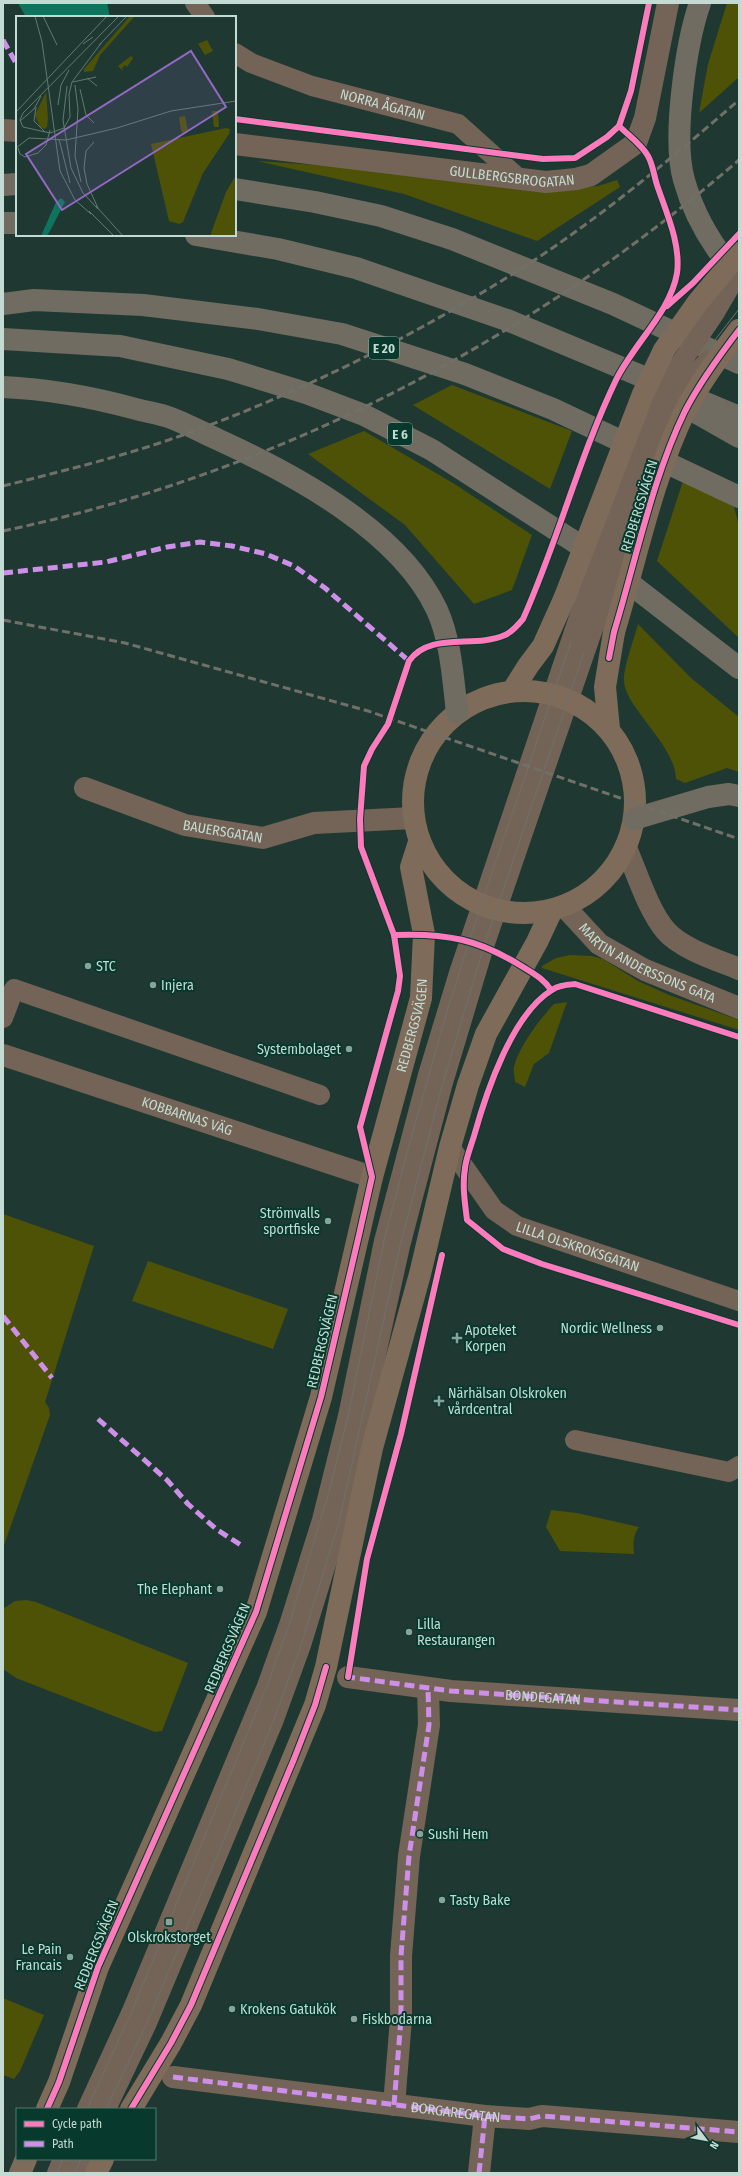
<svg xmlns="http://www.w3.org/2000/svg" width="742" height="2176" font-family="'Fira Sans Condensed',sans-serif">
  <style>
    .green { fill: #4d5207 }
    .water { fill: #0f745d }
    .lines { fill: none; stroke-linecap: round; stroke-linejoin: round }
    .lane { stroke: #736457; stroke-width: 20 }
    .street { stroke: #736457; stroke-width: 22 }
    .secondary { stroke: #7f6b5a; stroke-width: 22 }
    .highway { stroke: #706c61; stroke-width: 22 }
    .tram { stroke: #717068; stroke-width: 1 }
    .rail { stroke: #717068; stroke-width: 3; stroke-dasharray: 8 4; stroke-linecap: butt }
    .lane-bridge { stroke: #736457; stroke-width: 20 }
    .secondary-bridge { stroke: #7f6b5a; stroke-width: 22 }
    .quiet { stroke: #ce8fe9; stroke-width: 5; stroke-dasharray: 10 5; stroke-linecap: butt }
    .cycleway-casing { stroke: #07392c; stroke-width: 8 }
    .cycleway { stroke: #fd7abc; stroke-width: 6 }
    .poi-dot { fill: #8aa29a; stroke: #07392c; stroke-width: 1.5 }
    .labels { text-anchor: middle; stroke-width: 4; stroke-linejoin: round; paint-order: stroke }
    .shield { fill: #07392c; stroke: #8baaa0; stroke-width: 1 }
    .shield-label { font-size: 13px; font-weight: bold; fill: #c3dbd2 }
    .street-label { font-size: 14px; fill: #c3dbd2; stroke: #07392c }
    .poi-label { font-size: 14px; fill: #c3dbd2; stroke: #07392c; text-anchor: start }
    .inset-road { fill: none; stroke: #617a72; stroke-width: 1 }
    .view { fill: #9469c6; fill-opacity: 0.15; stroke: #9469c6; stroke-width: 2 }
    .inset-edge { fill: none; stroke: #c3dbd2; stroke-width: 2 }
  </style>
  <rect width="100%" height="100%" fill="#1f3932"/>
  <g class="green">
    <path d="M 727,3 L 739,3 L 739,77 L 699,113 L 708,64 Z"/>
    <path d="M 257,161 L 421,172 L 573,187 L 598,186 L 617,180 L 620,187 L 537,241 L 404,194 Z"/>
    <path d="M 452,385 L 572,431 L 550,489 L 413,405 Z"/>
    <path d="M 364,431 L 453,483 L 532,535 L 512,590 L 474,604 L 405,525 L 308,454 Z"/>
    <path d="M 683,481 L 734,507 L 739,526 L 739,638 L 657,561 Z"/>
    <path d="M 638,624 L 691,678 L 739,717 L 739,772 L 727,768 L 685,783 L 676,779 C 675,744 624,707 624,680 C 623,669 635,636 638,624 Z"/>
    <path d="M 570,955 L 592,956 L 603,959 L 638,981 L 669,995 L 739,1020 L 739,1030 L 542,968 L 542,966 L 556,958 Z"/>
    <path d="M 567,1002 L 549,1053 L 534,1064 L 525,1087 L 515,1082 C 515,1078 513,1071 514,1067 C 519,1046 540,1019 554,1004 Z"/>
    <path d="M 3,1214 L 94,1246 L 45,1402 L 49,1408 L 50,1415 L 3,1548 Z"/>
    <path d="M 148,1261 L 288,1309 L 273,1349 L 132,1301 Z"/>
    <path d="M 551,1510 L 577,1513 L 639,1527 C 633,1535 633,1544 634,1554 L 560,1551 L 546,1527 Z"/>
    <path d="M 27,1600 L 36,1602 L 188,1663 L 162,1731 L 155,1732 L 16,1678 L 3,1669 L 3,1609 L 15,1601 Z"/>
    <path d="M 3,1998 L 44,2015 L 20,2071 L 14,2079 L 3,2075 Z"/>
  </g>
  <path class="water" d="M 18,3 L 107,3 L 110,17 L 26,17 Z"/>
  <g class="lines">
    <g class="lane">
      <path d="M 195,3 L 205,17"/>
      <path id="s1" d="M 235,53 L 251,63 L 312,86 L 458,124 L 517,177"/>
      <path d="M 3,1018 L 14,989 L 320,1095"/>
      <path id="s2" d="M 450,1147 L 494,1210 L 517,1226 L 739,1301"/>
      <path d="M 575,1440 L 729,1472 L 739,1466"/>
      <path d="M 87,2109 L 132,2011 L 267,1686 L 289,1625 L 322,1520 L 348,1416 L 384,1241 L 428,1075 L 459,973 L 574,632"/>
      <path d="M 106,2109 L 147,2023 L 273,1722 L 301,1645 L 339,1522 L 400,1246 L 442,1086 L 484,946 L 588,643"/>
      <path d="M 57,2173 L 63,2159"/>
      <path d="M 75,2173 L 81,2159"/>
    </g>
    <g class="street">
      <path d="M 3,130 L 17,131"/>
      <path id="s3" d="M 235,144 L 546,182 L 576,179 L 591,175 L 636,143 L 645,118 L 668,3"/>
      <path id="s4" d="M 85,788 L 185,825 L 263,838 L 314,823 L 413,818"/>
      <path d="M 626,848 C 637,873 648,910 666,931 C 682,949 717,960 739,969"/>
      <path id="s5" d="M 564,906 L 599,944 L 645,970 L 739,1008"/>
      <path id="s6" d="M 3,1055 L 372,1177"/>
      <path d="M 348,1677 L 451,1691 L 739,1710"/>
      <path d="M 173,2077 L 485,2116 L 529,2119 L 542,2116 L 739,2132"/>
      <path d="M 394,2105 L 401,2019 L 401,1956 L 409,1856 L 429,1725 L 428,1688"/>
      <path d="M 479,2173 L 485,2116"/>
    </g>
    <g class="secondary">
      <path d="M 513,690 L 528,666 L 543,646 L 565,597"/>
      <circle cx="524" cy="802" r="111"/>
      <path d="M 609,729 L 605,687 L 614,632"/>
      <path id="s7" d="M 47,2109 L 59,2082 L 98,1967 L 256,1612 L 321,1397 L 372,1177 L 421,998 L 424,934 L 411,867 L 419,842"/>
      <path d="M 131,2109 L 171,2043 L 191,2005 L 315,1705 L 326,1667 L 372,1448 L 420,1274 L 450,1147 L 468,1085 L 486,1034 L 537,942 L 552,910"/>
      <path d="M 20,2173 L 26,2159"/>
      <path d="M 96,2173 L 103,2159"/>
    </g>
    <g class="highway">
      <path d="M 700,3 C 686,43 672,139 684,180 C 694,216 714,249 739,277"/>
      <path d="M 3,185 L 17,184"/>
      <path d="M 235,189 L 315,202 L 381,216 L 452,239 L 613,304 L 739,363"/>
      <path d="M 3,223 L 17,223"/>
      <path d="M 196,235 L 278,249 L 356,268 L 507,320 L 739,417"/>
      <path d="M 3,304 L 34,300 L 143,305 L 258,319 L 342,334 L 465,374 L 553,409 L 739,497"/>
      <path d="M 3,339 L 120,346 L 228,369 L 306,393 L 364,415 L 432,450 L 584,548 L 739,668"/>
      <path d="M 3,387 C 48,389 92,397 136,409 C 147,412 160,414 171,418 C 187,424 203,433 219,440 C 295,475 400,531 437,610 C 451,641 453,679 457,712"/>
      <path d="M 688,408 L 739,437"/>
      <path d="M 634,819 L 708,797 L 729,794 L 739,796"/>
    </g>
    <g class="tram">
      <path d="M 87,2109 L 132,2011 L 267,1686 L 289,1625 L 330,1488 L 348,1416 L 384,1241 L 406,1156 L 448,1008 L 481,905 L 636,452 C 665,386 690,340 739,285"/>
      <path d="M 106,2109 L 147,2023 L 273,1722 L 301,1645 L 339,1522 L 400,1246 L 442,1086 L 484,946 L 605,591 L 665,426 L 688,382 L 715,340 L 739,309"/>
      <path d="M 57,2173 L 63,2159"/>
      <path d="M 75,2173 L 81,2159"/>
    </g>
    <g class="rail">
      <path d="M 3,486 C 67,470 132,454 194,431 C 313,387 426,330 533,261 C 606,213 673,157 739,100"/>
      <path d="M 3,531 C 278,473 527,342 739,160"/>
      <path d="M 3,620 L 125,643 L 368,711 L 739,839"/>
    </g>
    <g class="lane-bridge">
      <path d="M 574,632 L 636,452 L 659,401 L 674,373 L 714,314 L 739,271"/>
      <path d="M 588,643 L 665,426 L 688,382 L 709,360"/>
    </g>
    <g class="secondary-bridge">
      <path d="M 565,597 L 643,394 L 664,350 L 698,302 L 739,253"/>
      <path d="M 614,632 C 636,560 652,479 685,411 C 700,382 719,356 739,330"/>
    </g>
    <g class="quiet">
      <path d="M 3,40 L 17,65"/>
      <path d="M 3,573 L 106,562 L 167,547 L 200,542 L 232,546 L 266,554 L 294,566 L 325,588 L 409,661"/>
      <path d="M 3,1316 L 52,1378"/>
      <path d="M 98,1419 L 167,1480 L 188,1504 L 216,1529 L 244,1547"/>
      <path id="s8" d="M 348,1674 L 348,1677 L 451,1691 L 739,1710"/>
      <path id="s9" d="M 173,2077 L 485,2116 L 529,2119 L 542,2116 L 739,2132"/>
      <path d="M 394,2105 L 401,2019 L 401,1956 L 409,1856 L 429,1725 L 428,1688"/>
      <path d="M 479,2173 L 485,2116"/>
    </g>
    <defs>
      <g id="cycleway">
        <path d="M 235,119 L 543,159 L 575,158 L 607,137 L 619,126 L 631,91 L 649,3"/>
        <path d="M 667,306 L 693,283 L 739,234"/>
        <path d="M 609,658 L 614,632 C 636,560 652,479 685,411 C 700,382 719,356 739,330"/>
        <path d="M 394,935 C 447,933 478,939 523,967 C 534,974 544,979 551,990"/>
        <path d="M 739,1037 L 575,984 C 566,985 559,985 552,990 C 512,1014 486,1093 474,1136 C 471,1146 466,1158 465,1168 C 462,1186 465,1203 467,1220 L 503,1249 L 542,1264 L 739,1325"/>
        <path d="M 348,1677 L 367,1559 L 401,1434 L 442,1255"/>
        <path d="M 47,2109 L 59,2082 L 98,1967 L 256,1612 L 321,1397 L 359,1235 L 372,1177 L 360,1127 L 398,991 L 400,976 L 394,935 L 361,847 L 360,819 L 364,766 L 372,749 L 388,724 L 409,661 C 430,631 474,649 505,635 C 512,632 518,625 523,619 C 558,541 579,457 616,380 C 633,345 671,311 677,273 C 681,244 666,212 657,185 C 654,176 653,165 648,156 C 642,145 628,135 619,126"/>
        <path d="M 131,2109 L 171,2043 L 191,2005 L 294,1759 L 315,1705 L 326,1667"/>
      </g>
    </defs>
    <use href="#cycleway" class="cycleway-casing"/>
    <use href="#cycleway" class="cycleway"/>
  </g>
  <g class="poi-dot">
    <circle cx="88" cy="966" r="4"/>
    <circle cx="153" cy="985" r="4"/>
    <circle cx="349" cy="1049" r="4"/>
    <circle cx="328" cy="1221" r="4"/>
    <circle cx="660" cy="1328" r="4"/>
    <path d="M455 1332h4v4h4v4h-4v4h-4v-4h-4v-4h4z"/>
    <path d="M437 1395h4v4h4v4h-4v4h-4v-4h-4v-4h4z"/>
    <circle cx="220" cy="1589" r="4"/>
    <circle cx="409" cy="1632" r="4"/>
    <circle cx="420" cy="1834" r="4"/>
    <circle cx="442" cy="1900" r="4"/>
    <rect x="165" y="1918" width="8" height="8" rx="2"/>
    <circle cx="70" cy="1957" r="4"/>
    <circle cx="232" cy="2009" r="4"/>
    <circle cx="354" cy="2019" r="4"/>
  </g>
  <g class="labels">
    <g class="shield">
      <rect x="369" y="337" width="30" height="22" rx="3"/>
      <rect x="388" y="423" width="24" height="22" rx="3"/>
    </g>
    <g class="shield-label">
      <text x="384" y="353">E 20</text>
      <text x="400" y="439">E 6</text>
    </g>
    <g class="street-label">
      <text dy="5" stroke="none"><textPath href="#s1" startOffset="157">NORRA ÅGATAN</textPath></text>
      <text dy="5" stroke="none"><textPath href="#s3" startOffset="279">GULLBERGSBROGATAN</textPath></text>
      <text transform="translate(639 506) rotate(-73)" y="5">REDBERGSVÄGEN</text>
      <text dy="5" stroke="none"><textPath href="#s4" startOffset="145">BAUERSGATAN</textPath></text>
      <text dy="5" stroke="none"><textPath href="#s5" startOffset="103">MARTIN ANDERSSONS GATA</textPath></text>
      <text dy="5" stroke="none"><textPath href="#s7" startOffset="1147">REDBERGSVÄGEN</textPath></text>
      <text dy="5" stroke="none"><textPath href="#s6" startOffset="194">KOBBARNAS VÄG</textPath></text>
      <text dy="5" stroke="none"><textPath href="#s2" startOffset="169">LILLA OLSKROKSGATAN</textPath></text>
      <text transform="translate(322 1341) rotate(-77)" y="5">REDBERGSVÄGEN</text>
      <text transform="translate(227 1648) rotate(-67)" y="5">REDBERGSVÄGEN</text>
      <text dy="5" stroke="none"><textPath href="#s8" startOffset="199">BONDEGATAN</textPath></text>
      <text transform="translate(96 1945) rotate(-68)" y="5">REDBERGSVÄGEN</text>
      <text dy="5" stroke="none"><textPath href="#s9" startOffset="285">BORGAREGATAN</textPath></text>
    </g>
    <g class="poi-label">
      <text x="96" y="971">STC</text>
      <text x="161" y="990">Injera</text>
      <text x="341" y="1054" text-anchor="end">Systembolaget</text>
      <text x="320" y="1218" text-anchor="end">Strömvalls<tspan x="320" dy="16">sportfiske</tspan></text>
      <text x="652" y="1333" text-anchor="end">Nordic Wellness</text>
      <text x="465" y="1335">Apoteket<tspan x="465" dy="16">Korpen</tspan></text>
      <text x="448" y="1398">Närhälsan Olskroken<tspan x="448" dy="16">vårdcentral</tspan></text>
      <text x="212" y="1594" text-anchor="end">The Elephant</text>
      <text x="417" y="1629">Lilla<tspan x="417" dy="16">Restaurangen</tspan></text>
      <text x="428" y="1839">Sushi Hem</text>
      <text x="450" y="1905">Tasty Bake</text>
      <text x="169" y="1942" text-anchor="middle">Olskrokstorget</text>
      <text x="62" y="1954" text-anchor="end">Le Pain<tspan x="62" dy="16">Francais</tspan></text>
      <text x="240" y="2014">Krokens Gatukök</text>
      <text x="362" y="2024">Fiskbodarna</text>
    </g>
  </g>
  <g transform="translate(16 16)">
    <rect width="220" height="220" fill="#1f3932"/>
    <path d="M 114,0 L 119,0 L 84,39 L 77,55 L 68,56 L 68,53 ZM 191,24 L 197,35 L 189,39 L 182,28 ZM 115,40 L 117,42 L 111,51 L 109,49 L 106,52 L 107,55 L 102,50 ZM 30,76 L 32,102 L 31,111 L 29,113 L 24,111 L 19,99 ZM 196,95 L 202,95 L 203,111 L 198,111 ZM 169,100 L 172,115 L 168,118 L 165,115 L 163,101 ZM 210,112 L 214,113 L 213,118 L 187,157 L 167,206 L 163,208 L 153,205 L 135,128 ZM 220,159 L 220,220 L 194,220 L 210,176 Z" fill="#4d5207"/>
    <path d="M 45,182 L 49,186 L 35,213 L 31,220 L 25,220 L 40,186 Z" fill="#0f745d"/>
    <path class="inset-road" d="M 19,0 L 26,26 L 44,155 L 59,184 L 75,198M 27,0 L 41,29M 86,26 L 56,66 L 53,78 L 54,101 L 48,112 L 34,117 L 7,111 L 4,104 L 7,97 L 103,0M 67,28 L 77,21M 83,29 L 111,0M 71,62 L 81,70M 57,66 L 80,61M 59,69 L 62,93 L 59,140 L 65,166M 51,70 L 47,104 L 55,152 L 67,177 L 82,193M 64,73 L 70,99 L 78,107M 42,89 L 45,69 L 53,54M 20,91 L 18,105 L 29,116M 0,96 L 91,0M 4,105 L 18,93 L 25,80M 43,123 L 54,167M 78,126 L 70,135 L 68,152 L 71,168 L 82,192M 0,132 L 13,122 L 50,124 L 101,112 L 155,95 L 220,85M 2,132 L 4,138 L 9,141 L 22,137 L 30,129 L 34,114M 80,190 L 107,220M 73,195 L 98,220"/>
    <path class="view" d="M 175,35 L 210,91 L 46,194 L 10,138 Z"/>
    <rect width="220" height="220" class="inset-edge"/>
  </g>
  <rect width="742" height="2176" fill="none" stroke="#c3dbd2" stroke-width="8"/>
  <rect x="16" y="2108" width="140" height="52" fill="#07392c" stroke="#527a6e"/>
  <rect x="24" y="2121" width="20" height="6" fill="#fd7abc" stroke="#527a6e"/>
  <text x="52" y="2128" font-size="12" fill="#c3dbd2">Cycle path</text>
  <rect x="24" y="2141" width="20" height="6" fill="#ce8fe9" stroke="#527a6e"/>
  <text x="52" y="2148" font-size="12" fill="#c3dbd2">Path</text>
  <g transform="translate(706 2140) rotate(122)" stroke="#07392c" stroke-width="3" paint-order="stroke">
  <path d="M0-3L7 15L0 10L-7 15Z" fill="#c3dbd2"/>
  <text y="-6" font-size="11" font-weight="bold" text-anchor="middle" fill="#c3dbd2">N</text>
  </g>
</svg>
